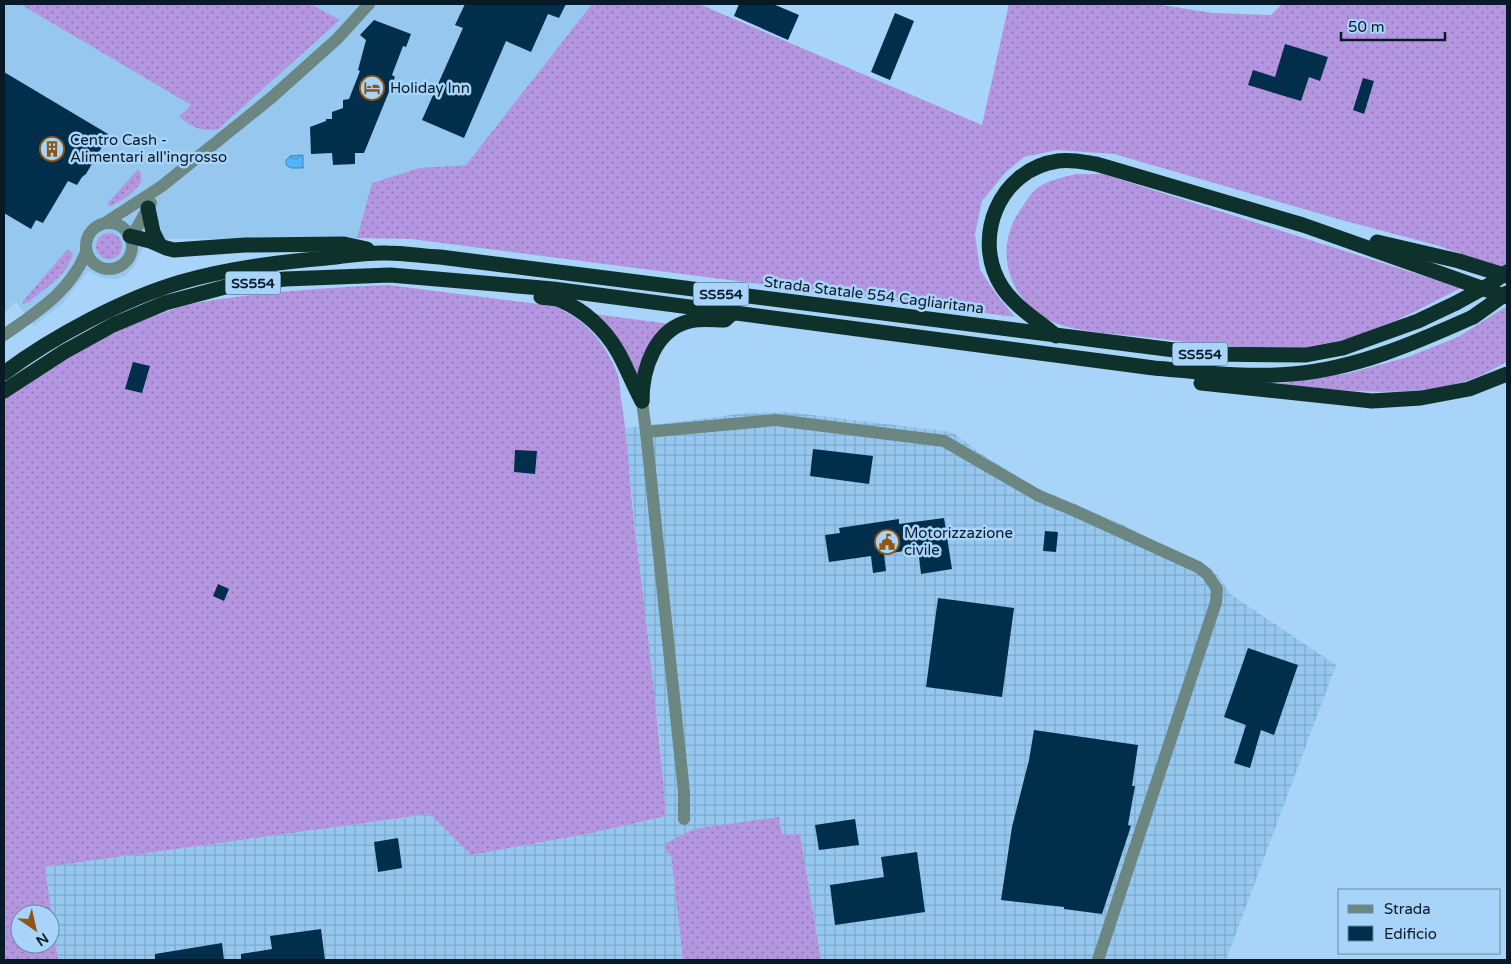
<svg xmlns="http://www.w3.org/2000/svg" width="1511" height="964" font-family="'Varela Round',sans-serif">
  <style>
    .built { fill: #95c7ef }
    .industrial { fill: url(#industrial-grid) }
    .grass { fill: url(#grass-dots); fill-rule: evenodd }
    .water { fill: url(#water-waves); stroke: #3b86bc }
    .building { fill: #012e4a }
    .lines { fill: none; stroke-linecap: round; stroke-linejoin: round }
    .street { stroke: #6c8681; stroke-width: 12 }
    .highway { stroke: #0e312c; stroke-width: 15 }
    .highway-bridge { stroke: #0e312c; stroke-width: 15 }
    .labels { text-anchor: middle; stroke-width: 5; stroke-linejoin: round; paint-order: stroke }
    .shield { fill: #a7d4f8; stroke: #385266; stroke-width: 1 }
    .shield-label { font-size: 14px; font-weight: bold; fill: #091a27 }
    .poi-label { font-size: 15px; fill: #091a27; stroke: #a7d4f8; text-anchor: start }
    .street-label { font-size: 15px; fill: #091a27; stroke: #a7d4f8 }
  </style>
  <defs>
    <pattern id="industrial-grid" width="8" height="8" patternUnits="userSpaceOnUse" patternTransform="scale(1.25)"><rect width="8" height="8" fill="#95c7ef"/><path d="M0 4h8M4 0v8" fill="none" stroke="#7faacd"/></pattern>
    <pattern id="grass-dots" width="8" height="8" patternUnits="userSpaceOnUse" patternTransform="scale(1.25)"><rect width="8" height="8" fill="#b395e0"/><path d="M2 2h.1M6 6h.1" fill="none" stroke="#9079b6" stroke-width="1.8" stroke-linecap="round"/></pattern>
    <pattern id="water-waves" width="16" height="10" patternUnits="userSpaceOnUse" patternTransform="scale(1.25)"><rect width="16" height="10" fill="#50b5fc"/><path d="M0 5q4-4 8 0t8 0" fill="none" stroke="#449bd8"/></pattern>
  </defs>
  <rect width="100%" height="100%" fill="#a7d4f8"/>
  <path class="built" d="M 4,4 L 20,4 L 192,105 L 179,117 L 335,17 L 311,4 L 592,4 L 466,165 L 419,168 L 372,183 L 357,238 L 168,239 L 143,247 L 134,267 L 125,276 L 117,279 L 102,278 L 88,271 L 62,304 L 34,325 L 16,302 L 4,313 Z"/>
  <path class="industrial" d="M 787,412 L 952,432 L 980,453 L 1035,487 L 1126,526 L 1219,576 L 1230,594 L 1336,665 L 1226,960 L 821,960 L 800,834 L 782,834 L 779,817 L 671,855 L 683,960 L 58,960 L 44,867 L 431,814 L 472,855 L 587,834 L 666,816 L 660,740 L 644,614 L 625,428 L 748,413 Z"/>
  <g class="grass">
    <path d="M 20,4 L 311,4 L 340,20 L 218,129 C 202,132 192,127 179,117 L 191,105 Z"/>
    <path d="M 592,4 L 699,4 L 982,125 L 1009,4 L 1155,4 L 1213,13 L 1271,15 L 1282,4 L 1507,4 L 1507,270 L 1436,245 L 1345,221 L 1114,154 L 1057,150 L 1024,157 L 1005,173 L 982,201 L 975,234 L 980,270 L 998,297 L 1015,317 L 411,239 L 357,238 L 372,183 L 419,168 L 466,165 Z"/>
    <path d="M 138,169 L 141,174 L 141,183 C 134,192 121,202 110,206 L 107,204 Z"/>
    <path d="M 1076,174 L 1103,174 L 1461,288 C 1438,299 1414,313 1390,323 C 1368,332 1344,340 1321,346 C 1307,350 1287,348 1272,348 C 1229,347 1187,342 1144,337 C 1118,334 1086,333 1061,325 C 1009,308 990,249 1023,206 C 1026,201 1030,195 1034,191 C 1046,180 1061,178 1076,174 Z"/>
    <circle cx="109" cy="246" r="13"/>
    <path d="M 68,249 L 73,254 C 68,275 44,289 29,302 L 23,304 L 23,301 Z"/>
    <path d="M 388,285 L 554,306 C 585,320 604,340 617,373 C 620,381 620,390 621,399 C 627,433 629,469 632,504 C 644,608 658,712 666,816 L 587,834 L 471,855 L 430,814 L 45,867 L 58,960 L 4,960 L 4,399 C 58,361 115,328 177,308 C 199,301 222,299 244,296 C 292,290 340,287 388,285 ZM 20,914 L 50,914 L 50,944 L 20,944 Z"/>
    <path d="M 1507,306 L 1507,362 C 1496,367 1484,375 1472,379 C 1411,400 1340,390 1277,384 L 1350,373 L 1408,357 L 1458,337 Z"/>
    <path d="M 594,314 L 670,324 L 641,382 Z"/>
    <path d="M 779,817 L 782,834 L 800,834 L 821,960 L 683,960 L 671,855 L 666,852 L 664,844 L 694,829 Z"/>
  </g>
  <path class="water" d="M 303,155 L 303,168 L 291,168 L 286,165 L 286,160 L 289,158 L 290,156 Z"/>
  <g class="building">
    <path d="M 465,4 L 566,4 L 559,18 L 548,14 L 531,52 L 506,41 L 464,138 L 422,120 L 463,28 L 455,25 Z"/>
    <path d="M 739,4 L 773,4 L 799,15 L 788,40 L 734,16 Z"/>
    <path d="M 895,13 L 914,21 L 890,80 L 871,72 Z"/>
    <path d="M 374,20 L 411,34 L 406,47 L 403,46 L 392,75 L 395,77 L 364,153 L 355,153 L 355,164 L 333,165 L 332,153 L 311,154 L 310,127 L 326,121 L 326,119 L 332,119 L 332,112 L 343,108 L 343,100 L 349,99 L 360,71 L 358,70 L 366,40 L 360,35 Z"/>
    <path d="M 1285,44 L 1328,57 L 1320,81 L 1309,77 L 1301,101 L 1248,85 L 1253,70 L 1275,77 Z"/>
    <path d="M 4,72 L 108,134 L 105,139 L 106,140 L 86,174 L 82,177 L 77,185 L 68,181 L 43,223 L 36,220 L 31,229 L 4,213 Z"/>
    <path d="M 1363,78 L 1374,81 L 1364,114 L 1353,110 Z"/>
    <path d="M 133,362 L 150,366 L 142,393 L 125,389 Z"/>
    <path d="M 813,449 L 873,456 L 869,484 L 810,476 Z"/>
    <path d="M 515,450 L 537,451 L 535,474 L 514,472 Z"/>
    <path d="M 944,518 L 952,569 L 921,574 L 918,549 L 884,554 L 886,571 L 873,573 L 871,556 L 829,562 L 825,535 L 840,533 L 839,528 L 899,519 L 899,524 Z"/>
    <path d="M 1045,531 L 1058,532 L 1056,552 L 1043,551 Z"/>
    <path d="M 218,584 L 229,589 L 224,601 L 213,596 Z"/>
    <path d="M 938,598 L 1014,608 L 1002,697 L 926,687 Z"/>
    <path d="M 1248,648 L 1298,665 L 1274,735 L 1261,730 L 1250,768 L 1234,763 L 1246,725 L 1224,717 Z"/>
    <path d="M 1034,730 L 1138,745 L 1132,786 L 1135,786 L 1128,825 L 1131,826 L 1102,914 L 1064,909 L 1064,907 L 1001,900 L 1012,827 L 1029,760 Z"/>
    <path d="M 855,819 L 859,845 L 819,850 L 815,825 Z"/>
    <path d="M 398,838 L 402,868 L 378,872 L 374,842 Z"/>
    <path d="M 917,852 L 925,912 L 835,925 L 830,885 L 884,877 L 881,857 Z"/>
    <path d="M 321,929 L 325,960 L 241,960 L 241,954 L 272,949 L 270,936 Z"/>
    <path d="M 222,943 L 224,960 L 155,960 L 155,954 Z"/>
  </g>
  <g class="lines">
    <g class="street">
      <circle cx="109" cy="246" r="23"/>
      <path d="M 105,223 L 162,186 L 271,98 L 337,39 L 369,4"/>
      <path d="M 130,236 L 136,229 L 151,203"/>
      <path d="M 4,335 C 37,312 71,291 86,252"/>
      <path d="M 642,401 L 646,432 L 776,420 L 944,441 L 1039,496 L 1073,510 L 1198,567 L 1207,574 L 1217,589 L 1216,602 L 1098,960"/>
      <path d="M 646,432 L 684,792 L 684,819"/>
    </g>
    <g class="highway">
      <path d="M 148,208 L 153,232 L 159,244"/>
      <path d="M 130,236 L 150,241 L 166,248 L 174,250 L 245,245 L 344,244 L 367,249"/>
      <path d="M 1377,242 L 1459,261 L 1507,276"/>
      <path d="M 541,297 C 547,298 554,298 560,300 C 584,310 605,329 618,352 C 627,368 633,385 642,401"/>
      <path d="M 1056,336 C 1039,321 1015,307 1002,287 C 971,239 999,169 1058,161 C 1071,159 1083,162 1096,164 L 1303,225 L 1507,297"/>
      <path d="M 4,373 C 52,337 123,299 181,282 C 229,268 278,262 327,258 C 346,256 367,252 387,253 C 404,253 422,256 440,257 L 1206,354 L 1306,355 L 1343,348 L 1418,321 L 1456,303"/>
      <path d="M 1201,383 L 1372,401 L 1421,398 L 1469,389 L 1507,374"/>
      <path d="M 4,391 L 64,352 L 113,325 L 165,303 L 229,286 L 285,279 L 390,275 L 553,289 L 1154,368 C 1200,372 1246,378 1292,374 C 1355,369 1415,343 1473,317"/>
      <path d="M 642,401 C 642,369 655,329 690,321 C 701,318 714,320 725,320 L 734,312"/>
    </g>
    <g class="highway-bridge">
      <path d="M 1456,303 L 1489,285 L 1507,272"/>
      <path d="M 1473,317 L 1507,293"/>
    </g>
  </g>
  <defs>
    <symbol id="hotel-ring" viewBox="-11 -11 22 22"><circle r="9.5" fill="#a7d4f8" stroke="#8f5512" stroke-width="1.5"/><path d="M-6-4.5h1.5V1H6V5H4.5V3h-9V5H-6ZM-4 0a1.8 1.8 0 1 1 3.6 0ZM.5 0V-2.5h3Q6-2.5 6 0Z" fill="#8f5512"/></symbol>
    <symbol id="building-ring" viewBox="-11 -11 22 22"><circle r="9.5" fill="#a7d4f8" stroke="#8f5512" stroke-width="1.5"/><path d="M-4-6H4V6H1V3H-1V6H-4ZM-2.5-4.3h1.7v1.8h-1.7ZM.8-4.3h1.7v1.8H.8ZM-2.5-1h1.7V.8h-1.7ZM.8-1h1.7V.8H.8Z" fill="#8f5512"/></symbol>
    <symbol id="civic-ring" viewBox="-11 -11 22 22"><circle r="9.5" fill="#a7d4f8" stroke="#8f5512" stroke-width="1.5"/><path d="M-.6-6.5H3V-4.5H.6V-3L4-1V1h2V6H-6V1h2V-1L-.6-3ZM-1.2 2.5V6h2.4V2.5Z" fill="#8f5512"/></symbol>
  </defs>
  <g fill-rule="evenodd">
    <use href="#hotel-ring" x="358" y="74" width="28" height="28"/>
    <use href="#building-ring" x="38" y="135" width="28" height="28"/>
    <use href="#civic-ring" x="873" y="528" width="28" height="28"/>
  </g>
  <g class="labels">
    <g class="shield">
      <rect x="225.5" y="271.5" width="55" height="23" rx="4"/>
      <rect x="693.5" y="282.5" width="55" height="23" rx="4"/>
      <rect x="1172.5" y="342.5" width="55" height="23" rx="4"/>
    </g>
    <g class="shield-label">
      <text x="253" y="288">SS554</text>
      <text x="721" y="299">SS554</text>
      <text x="1200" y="359">SS554</text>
    </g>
    <g class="poi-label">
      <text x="390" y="93">Holiday Inn</text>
      <text x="70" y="145">Centro Cash -<tspan x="70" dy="17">Alimentari all'ingrosso</tspan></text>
      <text x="904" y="538">Motorizzazione<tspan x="904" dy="17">civile</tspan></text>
    </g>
    <g class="street-label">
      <text transform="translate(874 295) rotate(7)" y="5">Strada Statale 554 Cagliaritana</text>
    </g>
  </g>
  <rect width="1511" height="964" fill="none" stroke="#091a27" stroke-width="10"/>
  <rect x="1338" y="889" width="162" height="65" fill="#a7d4f8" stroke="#688aa4"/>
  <rect x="1348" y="905" width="25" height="8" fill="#6c8681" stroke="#688aa4"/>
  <text x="1384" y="914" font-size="15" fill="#091a27">Strada</text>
  <rect x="1348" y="926" width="25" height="15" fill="#012e4a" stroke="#688aa4"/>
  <text x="1384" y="939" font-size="15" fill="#091a27">Edificio</text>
  <g transform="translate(35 929) rotate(146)"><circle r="24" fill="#a7d4f8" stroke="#688aa4"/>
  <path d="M0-4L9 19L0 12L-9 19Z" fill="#8f5512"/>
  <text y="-8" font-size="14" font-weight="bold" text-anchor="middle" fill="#091a27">N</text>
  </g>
  <path d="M1341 32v8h104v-8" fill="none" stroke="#091a27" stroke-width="2.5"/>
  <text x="1348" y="32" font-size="15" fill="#091a27" stroke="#a7d4f8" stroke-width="4" paint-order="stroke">50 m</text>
</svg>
